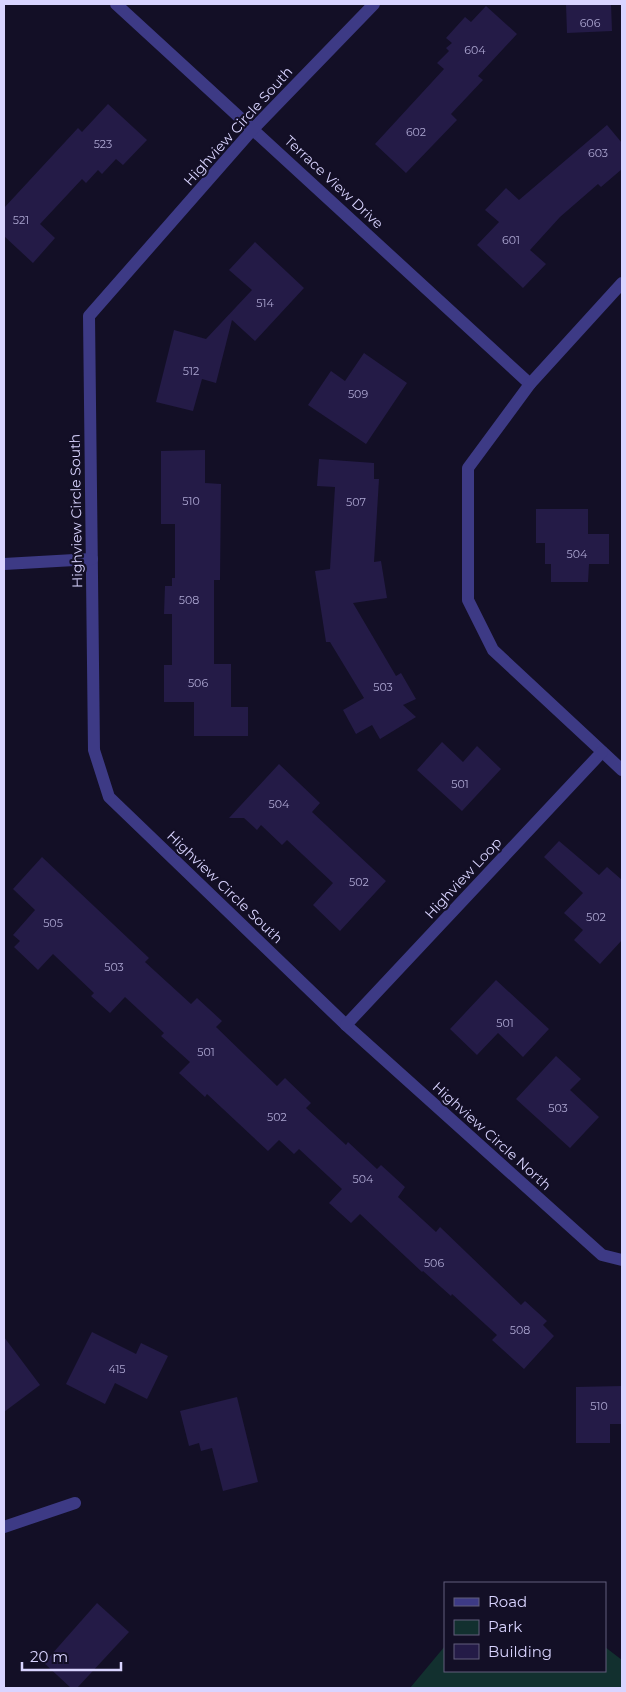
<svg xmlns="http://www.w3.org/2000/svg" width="626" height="1692" font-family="Montserrat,sans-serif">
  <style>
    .green { fill: #12302f }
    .building { fill: #241b47 }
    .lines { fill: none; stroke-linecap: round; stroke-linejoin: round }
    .minor { stroke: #3d3a85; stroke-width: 12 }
    .labels { text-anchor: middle; stroke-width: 4.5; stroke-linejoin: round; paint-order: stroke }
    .number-label { font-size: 11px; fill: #aca6d1 }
    .street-label { font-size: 14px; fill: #d9d4ff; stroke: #130f26 }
  </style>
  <rect width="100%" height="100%" fill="#130f26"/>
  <path class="green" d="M 445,1646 L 445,1671 L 605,1671 L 605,1647 L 622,1660 L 622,1688 L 410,1688 Z"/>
  <g class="building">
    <path d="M 566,4 L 611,4 L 612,31 L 567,33 Z"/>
    <path d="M 486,6 L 517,34 L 478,76 L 483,80 L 451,114 L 457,120 L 406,173 L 375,144 L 444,69 L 437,63 L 449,51 L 446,48 L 452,43 L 446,38 L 465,17 L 471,22 Z"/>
    <path d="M 108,104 L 147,140 L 123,165 L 116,159 L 102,174 L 98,170 L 86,183 L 82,179 L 40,224 L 55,238 L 33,263 L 4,236 L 4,208 L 78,128 L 82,132 Z"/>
    <path d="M 607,125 L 622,143 L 622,169 L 601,187 L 598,184 L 560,217 L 530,250 L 546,264 L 523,288 L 477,245 L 499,222 L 485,210 L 506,188 L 519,200 Z"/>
    <path d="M 255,242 L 304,288 L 255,341 L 232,320 L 216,383 L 202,379 L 193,411 L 156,402 L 174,330 L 206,339 L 252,290 L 229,270 Z"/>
    <path d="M 364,353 L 407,383 L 366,444 L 308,405 L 331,371 L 345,381 Z"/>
    <path d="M 205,450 L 205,483 L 221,484 L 220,580 L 214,580 L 214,664 L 231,664 L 231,707 L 248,707 L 248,736 L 194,736 L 194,702 L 164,702 L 164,665 L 172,665 L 172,614 L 164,614 L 165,586 L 172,586 L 172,578 L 175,578 L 175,524 L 161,524 L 161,451 Z"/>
    <path d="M 319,459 L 374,463 L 374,479 L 379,479 L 374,562 L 381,561 L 387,598 L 353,603 L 396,676 L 401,673 L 416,699 L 403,705 L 416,717 L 380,739 L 372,725 L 356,734 L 343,710 L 364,698 L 330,642 L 326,642 L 315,571 L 330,569 L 335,487 L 317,486 Z"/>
    <path d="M 536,509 L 588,509 L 588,534 L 609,534 L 609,564 L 589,564 L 588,582 L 551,582 L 551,564 L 545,564 L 545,543 L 536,543 Z"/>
    <path d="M 442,742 L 463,762 L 477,746 L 501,769 L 462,811 L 417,770 Z"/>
    <path d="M 279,764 L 320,803 L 312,812 L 386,881 L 340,931 L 313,905 L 333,883 L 287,840 L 282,845 L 261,825 L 257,830 L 244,818 L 229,818 Z"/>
    <path d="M 559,841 L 599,875 L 607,867 L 622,880 L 622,940 L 600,964 L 574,940 L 583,930 L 564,913 L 583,893 L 544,857 Z"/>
    <path d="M 42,857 L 149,958 L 145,962 L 191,1004 L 197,998 L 222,1021 L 216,1027 L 277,1086 L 285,1078 L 311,1103 L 306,1108 L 346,1145 L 348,1142 L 377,1169 L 381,1165 L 405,1187 L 398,1197 L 436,1232 L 440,1227 L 521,1305 L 525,1301 L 547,1321 L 543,1325 L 554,1336 L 524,1369 L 492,1340 L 497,1335 L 452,1294 L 451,1296 L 423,1271 L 422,1272 L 360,1214 L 351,1223 L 329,1203 L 342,1189 L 299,1149 L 294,1154 L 279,1140 L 268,1151 L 207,1094 L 205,1097 L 179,1073 L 190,1062 L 161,1036 L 164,1033 L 125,997 L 110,1013 L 91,996 L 94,993 L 53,954 L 38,970 L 14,947 L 20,941 L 13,935 L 35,910 L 13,889 Z"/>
    <path d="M 496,980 L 549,1029 L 523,1057 L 498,1033 L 477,1055 L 450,1029 Z"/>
    <path d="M 556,1056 L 581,1079 L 570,1090 L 599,1117 L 570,1148 L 516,1099 Z"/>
    <path d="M 92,1332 L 136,1354 L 141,1343 L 168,1356 L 147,1399 L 115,1383 L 105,1404 L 66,1384 Z"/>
    <path d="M 4,1337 L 40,1385 L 4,1412 Z"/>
    <path d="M 622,1386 L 622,1424 L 610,1424 L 610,1443 L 576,1443 L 576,1387 Z"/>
    <path d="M 237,1397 L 258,1482 L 223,1491 L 212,1448 L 201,1451 L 199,1443 L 189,1446 L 180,1411 Z"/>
    <path d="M 97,1603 L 129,1632 L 77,1688 L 71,1688 L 44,1663 Z"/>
  </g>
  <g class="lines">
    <g class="minor">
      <path d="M 116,4 L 530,384"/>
      <path d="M 374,4 L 254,128 L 89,316 L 94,750 L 109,797 L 346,1025 L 602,1255 L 622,1260"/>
      <path d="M 622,283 L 530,384 L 468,468 L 468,600 L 493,650 L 622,770"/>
      <path d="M 4,564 L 92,559"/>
      <path d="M 346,1025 L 602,752"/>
      <path d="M 4,1527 L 75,1503"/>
    </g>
  </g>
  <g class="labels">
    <g class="number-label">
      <text x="590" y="27">606</text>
      <text x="475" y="54">604</text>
      <text x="416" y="136">602</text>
      <text x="103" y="148">523</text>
      <text x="598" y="157">603</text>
      <text x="21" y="224">521</text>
      <text x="511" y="244">601</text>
      <text x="265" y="307">514</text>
      <text x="191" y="375">512</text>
      <text x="358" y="398">509</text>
      <text x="191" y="505">510</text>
      <text x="356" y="506">507</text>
      <text x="577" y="558">504</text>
      <text x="189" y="604">508</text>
      <text x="198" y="687">506</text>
      <text x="383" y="691">503</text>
      <text x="460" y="788">501</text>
      <text x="279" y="808">504</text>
      <text x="359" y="886">502</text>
      <text x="596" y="921">502</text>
      <text x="53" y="927">505</text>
      <text x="114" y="971">503</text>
      <text x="505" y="1027">501</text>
      <text x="206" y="1056">501</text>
      <text x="558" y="1112">503</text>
      <text x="277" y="1121">502</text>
      <text x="363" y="1183">504</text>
      <text x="434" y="1267">506</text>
      <text x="520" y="1334">508</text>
      <text x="117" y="1373">415</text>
      <text x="599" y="1410">510</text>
    </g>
    <g class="street-label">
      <text transform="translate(238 126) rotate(-48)" y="5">Highview Circle South</text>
      <text transform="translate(334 182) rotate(43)" y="5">Terrace View Drive</text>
      <text transform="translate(76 511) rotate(-91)" y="5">Highview Circle South</text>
      <text transform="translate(463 878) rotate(-47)" y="5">Highview Loop</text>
      <text transform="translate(225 887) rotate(44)" y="5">Highview Circle South</text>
      <text transform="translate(492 1136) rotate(42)" y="5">Highview Circle North</text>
    </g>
  </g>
  <rect width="626" height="1692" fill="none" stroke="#d9d4ff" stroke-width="10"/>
  <rect x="444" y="1582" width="162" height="90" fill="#130f26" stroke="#625e7d"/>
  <rect x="454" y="1598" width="25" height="8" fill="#3d3a85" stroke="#625e7d"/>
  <text x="488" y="1607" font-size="15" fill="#d9d4ff">Road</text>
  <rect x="454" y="1620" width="25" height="15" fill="#12302f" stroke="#625e7d"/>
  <text x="488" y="1632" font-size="15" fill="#d9d4ff">Park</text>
  <rect x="454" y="1644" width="25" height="15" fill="#241b47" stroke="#625e7d"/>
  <text x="488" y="1657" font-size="15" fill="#d9d4ff">Building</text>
  <path d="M22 1662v8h99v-8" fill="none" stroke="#d9d4ff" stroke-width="2.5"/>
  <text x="30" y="1662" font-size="15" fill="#d9d4ff" stroke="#130f26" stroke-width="4" paint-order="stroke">20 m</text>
</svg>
